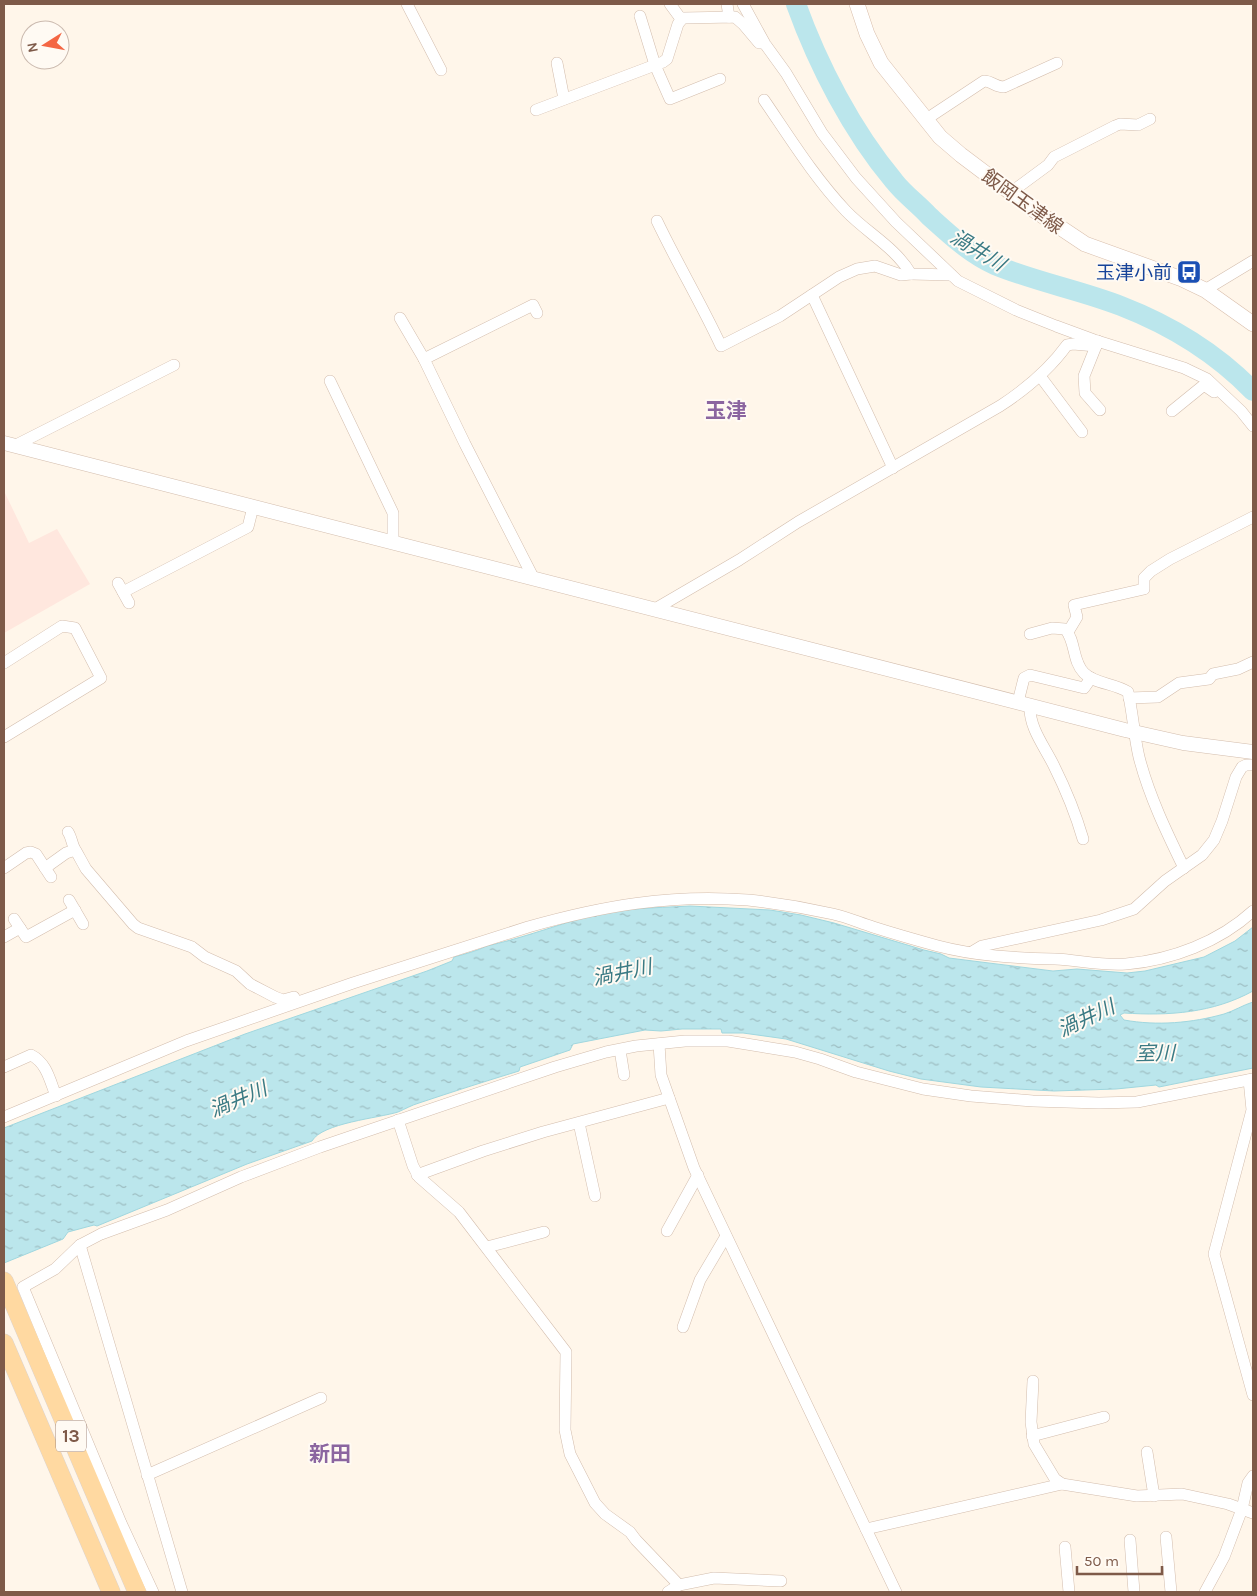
<svg xmlns="http://www.w3.org/2000/svg" width="1257" height="1596" font-family="Karla,'Noto Sans JP',sans-serif">
  <style>
    .commercial { fill: #ffe7de }
    .water { fill: url(#water-ripples); stroke: #a0d7df }
    .lines { fill: none; stroke-linecap: round; stroke-linejoin: round }
    .river { stroke: #bbe6ec; stroke-width: 20 }
    .minor-casing { stroke: #d3bdad; stroke-width: 12 }
    .tertiary-casing { stroke: #d3bdad; stroke-width: 15 }
    .secondary-casing { stroke: #d9bfad; stroke-width: 16 }
    .primary-casing { stroke: #ddd4d0; stroke-width: 19 }
    .minor { stroke: #fff; stroke-width: 11 }
    .tertiary { stroke: #fff; stroke-width: 14 }
    .secondary { stroke: #fff; stroke-width: 15 }
    .primary { stroke: #ffd9a1; stroke-width: 18 }
    .labels { text-anchor: middle; stroke-width: 4; stroke-linejoin: round; paint-order: stroke }
    .shield { fill: #fffaf3; stroke: #a58a7c; stroke-width: 1 }
    .shield-label { font-size: 18px; font-weight: bold; fill: #7e5a49 }
    .street-label { font-size: 19px; fill: #7e5a49; stroke: #fffaf3 }
    .transit-label { font-size: 19px; fill: #164399; stroke: #fffaf3; text-anchor: end }
    .water-label { font-size: 20px; font-style: italic; fill: #3a7a84; stroke: #fffaf3 }
    .quarter-label { font-size: 21px; font-weight: bold; fill: #8b65a0; stroke: #fffaf3 }
  </style>
  <defs>
    <pattern id="water-ripples" width="26" height="14" patternUnits="userSpaceOnUse" patternTransform="scale(1.25)"><rect width="26" height="14" fill="#bbe6ec"/><path d="M2 4q2-2 4 0t4 0M15 11q2-2 4 0t4 0" fill="none" stroke="#9dbdc1"/></pattern>
  </defs>
  <rect width="100%" height="100%" fill="#fff6ea"/>
  <path class="commercial" d="M 4,491 L 29,543 L 57,529 L 90,584 L 4,633 Z"/>
  <path class="water" d="M 690,906 L 770,910 L 801,915 L 834,923 L 924,950 L 941,954 L 949,958 L 1053,971 L 1077,969 L 1127,973 L 1145,971 L 1204,957 L 1235,941 L 1253,927 L 1253,991 C 1213,1013 1169,1016 1124,1013 L 1120,1015 L 1124,1020 C 1157,1026 1192,1023 1224,1014 C 1234,1011 1243,1005 1253,1002 L 1253,1068 L 1159,1087 L 1156,1085 L 1116,1089 L 1054,1091 L 981,1087 L 921,1079 L 889,1071 L 786,1039 L 743,1033 L 722,1033 L 721,1029 L 682,1029 L 661,1031 L 645,1030 L 573,1044 L 570,1050 L 520,1067 L 519,1071 C 486,1081 452,1092 419,1103 C 412,1105 405,1109 398,1112 C 379,1118 322,1123 312,1141 L 247,1164 L 97,1226 L 94,1225 L 68,1232 L 63,1239 L 4,1263 L 4,1128 L 245,1034 L 427,971 L 452,961 L 454,957 C 465,954 477,951 487,946 C 518,939 549,928 579,919 C 613,908 654,908 690,906 Z"/>
  <g class="lines">
    <path class="river" d="M 796,4 C 818,65 852,131 894,181 C 904,194 918,204 929,216 C 949,234 970,254 995,265 C 1036,282 1080,290 1121,306 C 1170,325 1216,353 1253,391"/>
    <defs>
      <g id="minor">
        <path d="M 407,4 L 441,70"/>
        <path d="M 670,4 L 681,19"/>
        <path d="M 727,4 L 729,17"/>
        <path d="M 743,4 L 765,44 L 786,73 L 822,133 L 856,178 L 896,222 L 958,281 L 1016,310 L 1056,326 L 1094,340 L 1184,368 L 1207,379 L 1241,411 L 1253,426"/>
        <path d="M 640,16 L 655,65 L 670,99 L 720,79"/>
        <path d="M 557,63 L 564,99"/>
        <path d="M 764,100 C 790,138 814,177 846,211 C 867,233 895,247 911,274 L 951,275"/>
        <path d="M 536,110 L 663,62 L 667,59 L 678,24 L 683,18 L 735,17 L 743,24 L 759,43 L 762,43"/>
        <path d="M 925,120 L 984,81 C 992,81 995,87 1004,87 L 1057,63"/>
        <path d="M 1010,193 L 1048,165 L 1054,157 L 1062,153 L 1115,126 L 1120,124 L 1138,125 L 1150,119"/>
        <path d="M 657,221 C 677,263 701,303 721,346 L 780,316 L 839,277 L 857,269 L 875,266 L 901,275 L 911,274"/>
        <path d="M 1205,290 L 1253,261"/>
        <path d="M 812,295 L 893,468"/>
        <path d="M 400,318 L 424,359 L 465,444 L 534,579"/>
        <path d="M 1098,341 L 1084,376 L 1085,393 L 1100,410"/>
        <path d="M 424,359 L 533,305 L 537,313"/>
        <path d="M 1040,376 L 1082,432"/>
        <path d="M 330,381 L 393,513 L 393,543"/>
        <path d="M 1172,411 L 1204,385 L 1214,392"/>
        <path d="M 14,446 L 174,365"/>
        <path d="M 118,583 L 129,603"/>
        <path d="M 123,592 L 248,527 L 253,507"/>
        <path d="M 655,609 L 739,560 L 798,522 L 1000,406 C 1026,389 1049,370 1067,345 L 1073,344 L 1096,346"/>
        <path d="M 1068,632 L 1077,617 L 1074,605 L 1144,589 L 1144,578 L 1151,571 L 1170,559 L 1253,517"/>
        <path d="M 1030,634 L 1052,628 L 1065,629 C 1076,641 1072,661 1084,673 C 1095,684 1114,683 1128,692 C 1133,714 1134,736 1139,757 C 1149,796 1167,833 1184,868"/>
        <path d="M 4,663 L 62,626 L 75,628 L 101,678 L 4,737"/>
        <path d="M 1129,698 L 1158,697 L 1179,683 L 1209,679 L 1213,674 L 1238,669 L 1253,662"/>
        <path d="M 1018,702 L 1024,678 L 1030,675 L 1084,688 L 1091,678"/>
        <path d="M 1030,706 C 1029,728 1045,747 1054,766 C 1066,790 1076,815 1083,839"/>
        <path d="M 68,832 C 72,838 72,846 76,851 C 80,858 82,862 86,869 L 133,924 L 138,928 L 192,947 L 205,957 L 236,971 L 250,984 L 275,997 L 283,1000 L 294,997"/>
        <path d="M 4,868 L 26,853 L 31,852 L 36,854 L 51,877"/>
        <path d="M 45,868 L 66,853 L 75,850"/>
        <path d="M 69,900 L 83,924"/>
        <path d="M 14,919 L 26,937 L 75,910"/>
        <path d="M 4,937 L 20,928"/>
        <path d="M 972,952 L 982,946 L 1101,920 L 1134,909 L 1165,881 L 1202,855 L 1214,840 L 1222,821 L 1236,777 L 1242,767 L 1246,765 L 1253,765"/>
        <path d="M 659,1044 L 661,1075 L 694,1168 L 896,1592"/>
        <path d="M 620,1050 L 624,1075"/>
        <path d="M 4,1067 L 31,1055 C 47,1063 50,1081 56,1096"/>
        <path d="M 1249,1080 L 1252,1110 L 1214,1254 L 1253,1395"/>
        <path d="M 4,1117 L 186,1041 L 353,983 L 528,927 C 602,906 670,894 748,900 C 776,903 806,908 833,914 C 847,917 860,923 873,927 C 895,934 916,940 938,946 C 976,956 1016,958 1055,959 C 1078,960 1103,966 1126,964 C 1172,960 1219,942 1253,911"/>
        <path d="M 398,1120 L 413,1166 L 419,1177 L 459,1212 L 566,1352 L 565,1430 L 570,1454 L 595,1503 L 605,1514 L 630,1532 L 636,1540 L 679,1585"/>
        <path d="M 579,1123 L 595,1196"/>
        <path d="M 417,1175 L 483,1151 L 543,1132 L 669,1098"/>
        <path d="M 667,1231 L 698,1175"/>
        <path d="M 80,1245 L 182,1592"/>
        <path d="M 487,1247 L 544,1232"/>
        <path d="M 683,1327 L 700,1280 L 726,1236"/>
        <path d="M 1033,1381 L 1031,1422 L 1034,1444 L 1055,1479 L 1062,1484"/>
        <path d="M 1032,1436 L 1104,1417"/>
        <path d="M 1147,1452 L 1154,1496"/>
        <path d="M 147,1475 L 321,1398"/>
        <path d="M 866,1529 L 1062,1484 L 1137,1496 L 1182,1494 L 1228,1504 L 1253,1513"/>
        <path d="M 1166,1537 L 1171,1592"/>
        <path d="M 1130,1540 L 1134,1592"/>
        <path d="M 1065,1547 L 1069,1592"/>
        <path d="M 153,1592 L 121,1523 L 23,1287 L 55,1269 L 80,1245 L 101,1234 L 167,1210 L 241,1177 L 320,1147 L 555,1067 L 606,1052 L 636,1046 L 685,1041 L 728,1041 L 795,1052 L 820,1059 L 856,1072 L 923,1089 L 971,1096 L 1033,1101 L 1099,1103 L 1137,1102 L 1253,1079"/>
        <path d="M 668,1592 L 679,1585 L 714,1578 L 781,1581"/>
        <path d="M 1205,1592 L 1224,1557 L 1242,1509 L 1248,1483 L 1253,1476"/>
      </g>
      <path id="tertiary" d="M 4,443 L 1125,730 L 1183,743 L 1253,752"/>
      <path id="secondary" d="M 857,4 L 867,34 L 881,63 L 940,137 L 961,155 L 1034,210 L 1085,244 L 1182,279 L 1205,290 L 1253,324"/>
      <g id="primary">
        <path d="M 4,1281 L 137,1592"/>
        <path d="M 4,1343 L 111,1592"/>
      </g>
    </defs>
    <use href="#minor" class="minor-casing"/>
    <use href="#tertiary" class="tertiary-casing"/>
    <use href="#secondary" class="secondary-casing"/>
    <use href="#primary" class="primary-casing"/>
    <use href="#minor" class="minor"/>
    <use href="#tertiary" class="tertiary"/>
    <use href="#secondary" class="secondary"/>
    <use href="#primary" class="primary"/>
  </g>
  <defs>
    <symbol id="bus-square" viewBox="-11 -11 22 22"><rect x="-9" y="-9" width="18" height="18" rx="4" fill="#1a4fb4" stroke="#fffaf3"/><path d="M-5-6H5V4H4V6H2V4H-2V6H-4V4H-5ZM-3.5-4V0h7V-4ZM-3.5 1.2v1.5H-2V1.2ZM2 1.2v1.5H3.5V1.2Z" fill="#fff"/></symbol>
  </defs>
  <g fill-rule="evenodd">
    <use href="#bus-square" x="1175" y="258" width="28" height="28"/>
  </g>
  <g class="labels">
    <rect class="shield" x="56" y="1420.5" width="30" height="31" rx="4"/>
    <g class="shield-label">
      <text x="71" y="1442">13</text>
    </g>
    <g class="street-label">
      <text transform="translate(1023 201) rotate(36)" y="7">飯岡玉津線</text>
    </g>
    <g class="transit-label">
      <text x="1172" y="279">玉津小前</text>
    </g>
    <g class="water-label">
      <text transform="translate(978 250) rotate(31)" y="7">渦井川</text>
      <text transform="translate(622 972) rotate(-12)" y="7">渦井川</text>
      <text transform="translate(1086 1018) rotate(-25)" y="7">渦井川</text>
      <text transform="translate(1155 1053) rotate(-1)" y="7">室川</text>
      <text transform="translate(238 1099) rotate(-23)" y="7">渦井川</text>
    </g>
    <g class="quarter-label">
      <text x="726" y="418">玉津</text>
      <text x="330" y="1461">新田</text>
    </g>
  </g>
  <rect width="1257" height="1596" fill="none" stroke="#7e5a49" stroke-width="10"/>
  <g transform="translate(45 45) rotate(259)"><circle r="24" fill="#fffaf3" stroke="#cbbaaf"/>
  <path d="M0-4L9 19L0 12L-9 19Z" fill="#f46643"/>
  <text y="-8" font-size="14" font-weight="bold" text-anchor="middle" fill="#7e5a49">N</text>
  </g>
  <path d="M1077 1566v8h85v-8" fill="none" stroke="#7e5a49" stroke-width="2.5"/>
  <text x="1084" y="1566" font-size="15" fill="#7e5a49" stroke="#fffaf3" stroke-width="4" paint-order="stroke">50 m</text>
</svg>
